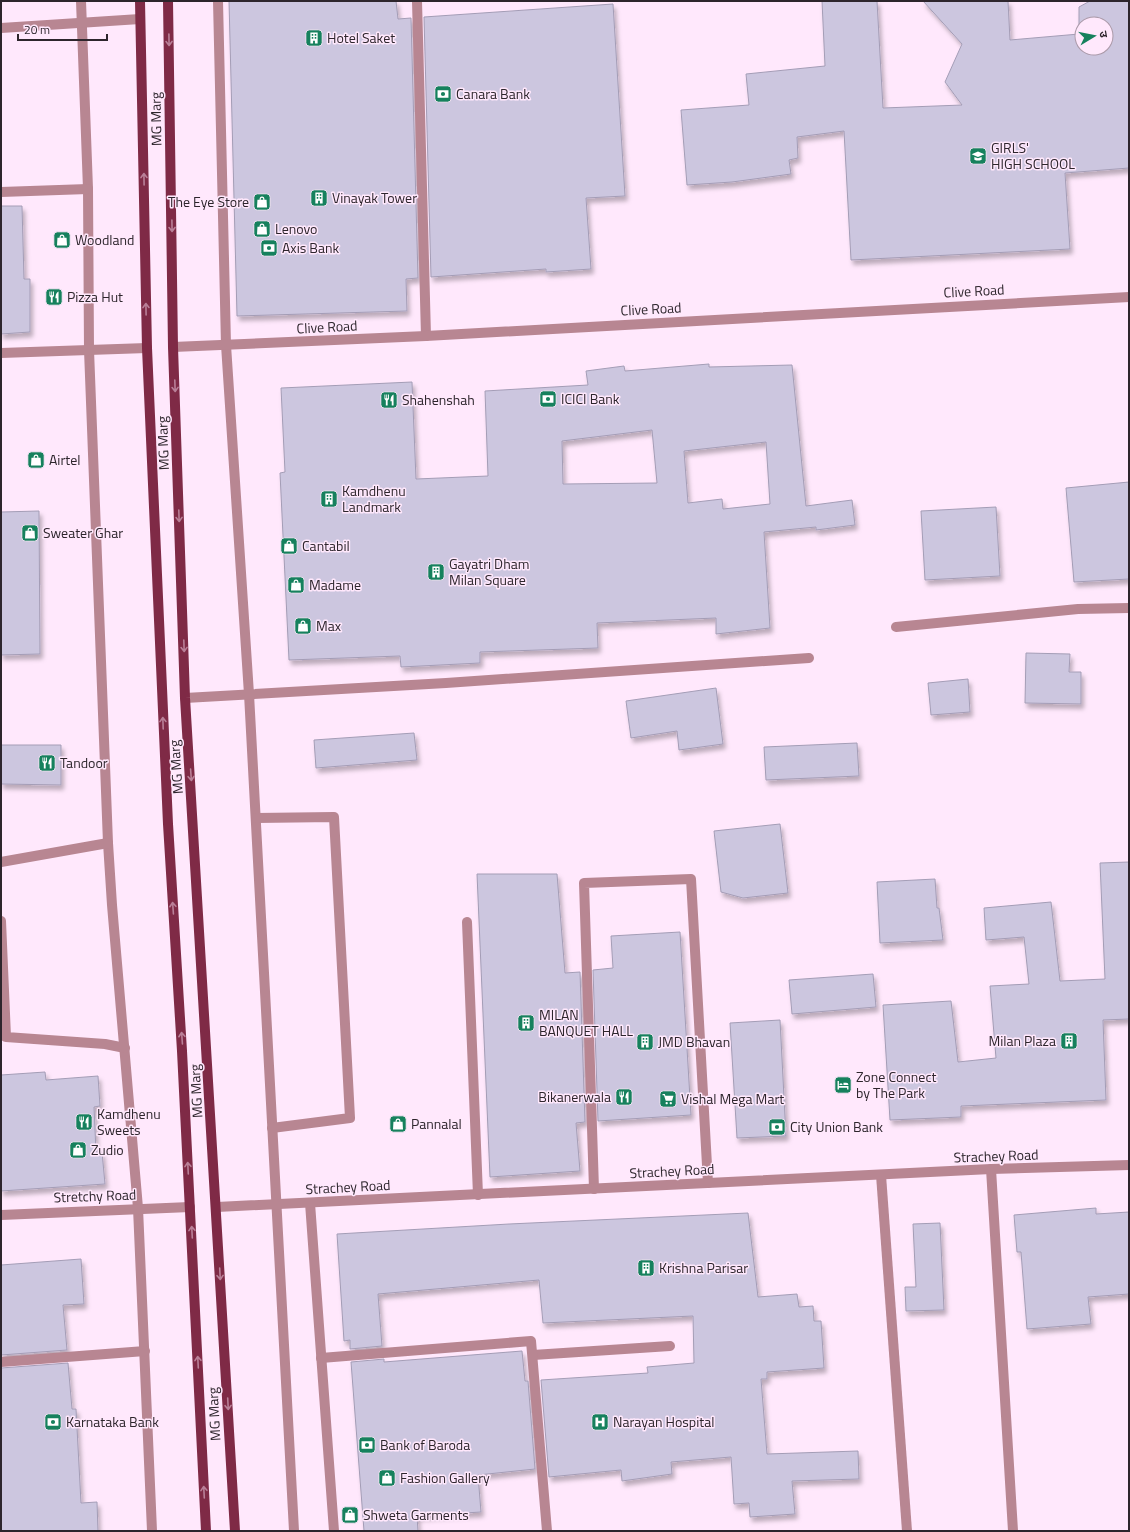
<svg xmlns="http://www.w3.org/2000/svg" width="1130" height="1532" font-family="'Titillium Web','Noto Sans Devanagari',sans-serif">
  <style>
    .building { fill: #ccc6df; stroke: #a49db6; fill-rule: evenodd; filter: url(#shadow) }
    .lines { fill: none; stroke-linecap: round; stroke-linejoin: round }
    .minor { stroke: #b88692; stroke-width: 10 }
    .major { stroke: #7f2a46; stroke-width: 10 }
    .oneway { stroke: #b98098 }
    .labels { text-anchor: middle; stroke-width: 3; stroke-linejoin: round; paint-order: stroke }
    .poi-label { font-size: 14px; fill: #2d252c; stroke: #ffe8fc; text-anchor: start }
    .street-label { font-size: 14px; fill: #2d252c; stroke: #ffe8fc }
  </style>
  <defs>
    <filter id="shadow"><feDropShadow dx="2.5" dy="4.5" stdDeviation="2" flood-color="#0004"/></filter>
  </defs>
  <rect width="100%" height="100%" fill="#ffe8fc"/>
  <g class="building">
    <path d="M 229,1 L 396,1 L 398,19 L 411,18 L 418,278 L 406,279 L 407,311 L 237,316 Z"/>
    <path d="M 822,1 L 877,1 L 883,108 L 962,105 L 945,82 L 962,44 L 923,1 L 1008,1 L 1010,40 L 1079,34 L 1079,7 L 1090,1 L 1129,1 L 1129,168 L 1065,173 L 1070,249 L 851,260 L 844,131 L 797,137 L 798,158 L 789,160 L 791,174 L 732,182 L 687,185 L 681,110 L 749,105 L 746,74 L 825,66 ZM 1082,24 L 1106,24 L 1106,48 L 1082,48 Z"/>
    <path d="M 613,4 L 625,196 L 586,198 L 591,269 L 546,272 L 546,269 L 431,277 L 424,17 Z"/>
    <path d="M 1,206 L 22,206 L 24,279 L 30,279 L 30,332 L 1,334 Z"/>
    <path d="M 709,364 L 709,367 L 792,365 L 806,506 L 852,500 L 855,525 L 816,530 L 816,527 L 764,532 L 770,628 L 716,634 L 716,618 L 597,623 L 598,648 L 480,652 L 480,663 L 401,667 L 400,656 L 289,660 L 280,473 L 285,472 L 281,388 L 412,382 L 416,479 L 488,476 L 485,391 L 588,385 L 586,371 L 624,366 L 625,371 ZM 652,430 L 657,483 L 563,484 L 562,441 ZM 766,442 L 770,504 L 723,509 L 722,499 L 688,503 L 684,451 Z"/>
    <path d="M 1129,482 L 1129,579 L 1074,582 L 1066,488 Z"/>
    <path d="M 996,507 L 1000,576 L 925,580 L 921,511 Z"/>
    <path d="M 39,511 L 40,654 L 1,655 L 1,512 Z"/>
    <path d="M 1026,653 L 1070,654 L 1069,672 L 1081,672 L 1081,704 L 1025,703 Z"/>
    <path d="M 968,679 L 970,712 L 931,715 L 928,683 Z"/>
    <path d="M 716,688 L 723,744 L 679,750 L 677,731 L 631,738 L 626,701 Z"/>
    <path d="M 414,733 L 417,760 L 316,768 L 314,740 Z"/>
    <path d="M 857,743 L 859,776 L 766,780 L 764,747 Z"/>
    <path d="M 1,745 L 61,745 L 61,785 L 1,784 Z"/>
    <path d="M 780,824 L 788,893 L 743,898 L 721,892 L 714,831 Z"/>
    <path d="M 1129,862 L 1129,1019 L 1103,1020 L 1106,1100 L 961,1106 L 961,1117 L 890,1120 L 883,1005 L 951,1001 L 958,1062 L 996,1058 L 990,986 L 1029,984 L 1024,937 L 986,940 L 984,908 L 1051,902 L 1060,981 L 1105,979 L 1100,863 Z"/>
    <path d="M 477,874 L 557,874 L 565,973 L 580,972 L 585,1122 L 576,1123 L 580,1171 L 490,1177 Z"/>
    <path d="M 935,879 L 937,908 L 939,908 L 943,940 L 880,943 L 877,882 Z"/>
    <path d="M 680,932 L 691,1115 L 598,1121 L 593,970 L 613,968 L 611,936 Z"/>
    <path d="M 873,974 L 876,1007 L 792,1014 L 789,980 Z"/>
    <path d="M 780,1020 L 786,1136 L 737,1138 L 730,1023 Z"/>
    <path d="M 45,1072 L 46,1080 L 98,1076 L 100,1106 L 94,1107 L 96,1152 L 102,1152 L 105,1184 L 1,1191 L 1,1075 Z"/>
    <path d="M 1096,1208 L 1096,1214 L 1129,1212 L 1129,1294 L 1088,1297 L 1091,1324 L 1027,1329 L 1021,1252 L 1017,1252 L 1014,1215 Z"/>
    <path d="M 748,1213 L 758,1297 L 797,1294 L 799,1307 L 813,1306 L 814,1321 L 821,1321 L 824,1368 L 767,1372 L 767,1379 L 761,1379 L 767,1454 L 858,1451 L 859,1479 L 792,1481 L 795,1514 L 750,1517 L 749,1503 L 734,1504 L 731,1457 L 671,1462 L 672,1474 L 622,1481 L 621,1470 L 549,1477 L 541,1380 L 648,1373 L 647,1367 L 694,1363 L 693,1316 L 543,1323 L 539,1280 L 378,1294 L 382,1346 L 350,1349 L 350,1340 L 344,1341 L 337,1234 L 509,1224 Z"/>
    <path d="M 940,1223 L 944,1310 L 906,1311 L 905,1287 L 916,1287 L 913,1224 Z"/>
    <path d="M 81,1259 L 84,1304 L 63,1305 L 67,1350 L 1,1355 L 1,1265 Z"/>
    <path d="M 522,1351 L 525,1381 L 528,1381 L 535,1469 L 478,1475 L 481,1512 L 417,1516 L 418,1531 L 364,1531 L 351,1362 L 384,1359 L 384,1362 Z"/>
    <path d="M 68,1363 L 72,1409 L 76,1409 L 81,1503 L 97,1502 L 98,1531 L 1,1531 L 1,1368 Z"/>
  </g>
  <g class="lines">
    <g class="minor">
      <path d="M 81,1 L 88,189 L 89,350 L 108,843 L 112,905 L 138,1208 L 152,1531"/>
      <path d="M 218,1 L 226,345 L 249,694 L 294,1531"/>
      <path d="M 417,1 L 426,336"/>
      <path d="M 1,28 L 140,19"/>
      <path d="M 1,192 L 88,189"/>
      <path d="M 173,347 L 426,336 L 1129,297"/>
      <path d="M 1,353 L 147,348"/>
      <path d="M 896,627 L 1078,609 L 1129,608"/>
      <path d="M 185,698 L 446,683 L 809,658"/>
      <path d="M 256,818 L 334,817 L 350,1118 L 272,1128"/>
      <path d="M 1,862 L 108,843"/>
      <path d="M 1,921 L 6,1037 L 105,1044 L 125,1048"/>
      <path d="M 467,922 L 478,1195"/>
      <path d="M 991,1169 L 1013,1531"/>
      <path d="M 881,1175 L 907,1531"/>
      <path d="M 594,1189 L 584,883 L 691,879 L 708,1183"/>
      <path d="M 310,1203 L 334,1531"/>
      <path d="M 217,1207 L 991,1169 L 1129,1165"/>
      <path d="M 1,1215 L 190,1207"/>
      <path d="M 533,1355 L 670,1346"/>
      <path d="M 321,1358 L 531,1341 L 547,1531"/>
      <path d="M 1,1362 L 145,1351"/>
    </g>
    <g class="major">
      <path d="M 140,1 L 147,348 L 168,824 L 182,1051 L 206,1531"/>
      <path d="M 168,1 L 173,347 L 185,698 L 235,1531"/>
    </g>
  </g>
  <defs><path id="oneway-shaft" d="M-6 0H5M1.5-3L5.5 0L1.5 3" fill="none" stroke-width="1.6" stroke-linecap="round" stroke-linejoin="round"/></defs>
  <g class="oneway">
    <use href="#oneway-shaft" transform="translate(169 40) rotate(89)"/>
    <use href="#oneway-shaft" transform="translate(144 179) rotate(-91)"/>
    <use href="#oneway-shaft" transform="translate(172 226) rotate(89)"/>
    <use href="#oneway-shaft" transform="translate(146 309) rotate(-91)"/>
    <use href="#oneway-shaft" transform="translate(175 386) rotate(88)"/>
    <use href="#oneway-shaft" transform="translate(179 516) rotate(88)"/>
    <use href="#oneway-shaft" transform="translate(184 646) rotate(88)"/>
    <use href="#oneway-shaft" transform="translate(163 723) rotate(-92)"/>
    <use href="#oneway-shaft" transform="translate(191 775) rotate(86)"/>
    <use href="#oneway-shaft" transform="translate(173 908) rotate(-94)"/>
    <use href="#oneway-shaft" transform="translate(182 1038) rotate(-94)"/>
    <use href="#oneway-shaft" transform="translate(188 1168) rotate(-93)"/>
    <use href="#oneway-shaft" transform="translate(192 1232) rotate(-93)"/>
    <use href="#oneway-shaft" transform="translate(220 1274) rotate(87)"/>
    <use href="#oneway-shaft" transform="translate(198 1362) rotate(-93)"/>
    <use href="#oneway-shaft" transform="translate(228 1404) rotate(87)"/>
    <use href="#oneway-shaft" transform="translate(204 1492) rotate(-93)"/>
  </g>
  <defs>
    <symbol id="building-square" viewBox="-11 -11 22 22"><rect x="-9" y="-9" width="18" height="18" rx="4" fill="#16815d" stroke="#ffe8fc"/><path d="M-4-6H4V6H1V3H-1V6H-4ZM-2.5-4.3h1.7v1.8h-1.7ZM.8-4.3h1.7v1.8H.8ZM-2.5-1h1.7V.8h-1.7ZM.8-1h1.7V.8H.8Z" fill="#fff"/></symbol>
    <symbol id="bank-square" viewBox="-11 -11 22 22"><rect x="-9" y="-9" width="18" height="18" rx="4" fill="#16815d" stroke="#ffe8fc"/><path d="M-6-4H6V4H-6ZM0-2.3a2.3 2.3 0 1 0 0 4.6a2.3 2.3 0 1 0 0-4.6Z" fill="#fff"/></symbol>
    <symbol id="school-square" viewBox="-11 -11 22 22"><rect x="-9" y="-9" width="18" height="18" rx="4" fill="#16815d" stroke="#ffe8fc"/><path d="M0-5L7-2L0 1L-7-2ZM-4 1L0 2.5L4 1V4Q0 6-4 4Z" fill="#fff"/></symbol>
    <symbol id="shop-square" viewBox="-11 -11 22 22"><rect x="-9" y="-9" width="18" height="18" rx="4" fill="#16815d" stroke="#ffe8fc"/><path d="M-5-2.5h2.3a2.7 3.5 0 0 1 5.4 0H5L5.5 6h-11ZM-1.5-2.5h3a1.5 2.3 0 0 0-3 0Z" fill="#fff"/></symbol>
    <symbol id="restaurant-square" viewBox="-11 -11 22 22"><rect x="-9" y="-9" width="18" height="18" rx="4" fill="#16815d" stroke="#ffe8fc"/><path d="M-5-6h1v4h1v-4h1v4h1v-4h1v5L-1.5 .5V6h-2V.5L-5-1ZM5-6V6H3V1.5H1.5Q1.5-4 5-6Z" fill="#fff"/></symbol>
    <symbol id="hotel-square" viewBox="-11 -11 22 22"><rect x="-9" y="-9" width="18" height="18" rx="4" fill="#16815d" stroke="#ffe8fc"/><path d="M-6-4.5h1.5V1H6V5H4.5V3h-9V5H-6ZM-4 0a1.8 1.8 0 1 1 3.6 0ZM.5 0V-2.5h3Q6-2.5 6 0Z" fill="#fff"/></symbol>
    <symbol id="supermarket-square" viewBox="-11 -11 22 22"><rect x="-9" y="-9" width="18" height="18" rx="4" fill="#16815d" stroke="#ffe8fc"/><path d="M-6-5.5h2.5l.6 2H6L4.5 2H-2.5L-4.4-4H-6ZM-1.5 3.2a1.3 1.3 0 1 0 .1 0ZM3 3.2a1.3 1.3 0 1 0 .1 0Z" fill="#fff"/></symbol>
    <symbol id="hospital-square" viewBox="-11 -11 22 22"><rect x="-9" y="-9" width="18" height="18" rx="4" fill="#16815d" stroke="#ffe8fc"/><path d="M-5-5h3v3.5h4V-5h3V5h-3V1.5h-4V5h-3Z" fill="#fff"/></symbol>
  </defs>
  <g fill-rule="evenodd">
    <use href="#building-square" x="304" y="28" width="20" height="20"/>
    <use href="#bank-square" x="433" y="84" width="20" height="20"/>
    <use href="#school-square" x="968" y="146" width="20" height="20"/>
    <use href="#building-square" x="309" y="188" width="20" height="20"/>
    <use href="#shop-square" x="252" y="192" width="20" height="20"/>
    <use href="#shop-square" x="252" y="219" width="20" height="20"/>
    <use href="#shop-square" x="52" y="230" width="20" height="20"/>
    <use href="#bank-square" x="259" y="238" width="20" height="20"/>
    <use href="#restaurant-square" x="44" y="287" width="20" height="20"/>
    <use href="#bank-square" x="538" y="389" width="20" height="20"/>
    <use href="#restaurant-square" x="379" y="390" width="20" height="20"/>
    <use href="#shop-square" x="26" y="450" width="20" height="20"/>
    <use href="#building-square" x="319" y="489" width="20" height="20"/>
    <use href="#shop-square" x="20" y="523" width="20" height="20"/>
    <use href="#shop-square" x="279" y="536" width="20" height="20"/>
    <use href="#building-square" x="426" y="562" width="20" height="20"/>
    <use href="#shop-square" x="286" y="575" width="20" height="20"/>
    <use href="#shop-square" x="293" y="616" width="20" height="20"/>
    <use href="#restaurant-square" x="37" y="753" width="20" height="20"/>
    <use href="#building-square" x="516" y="1013" width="20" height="20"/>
    <use href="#building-square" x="1059" y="1031" width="20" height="20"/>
    <use href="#building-square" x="635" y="1032" width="20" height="20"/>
    <use href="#hotel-square" x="833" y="1075" width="20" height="20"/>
    <use href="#restaurant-square" x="614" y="1087" width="20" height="20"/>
    <use href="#supermarket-square" x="658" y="1089" width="20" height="20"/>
    <use href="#restaurant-square" x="74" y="1112" width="20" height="20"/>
    <use href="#shop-square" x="388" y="1114" width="20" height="20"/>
    <use href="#bank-square" x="767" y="1117" width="20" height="20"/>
    <use href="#shop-square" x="68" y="1140" width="20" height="20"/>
    <use href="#building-square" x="636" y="1258" width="20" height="20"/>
    <use href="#bank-square" x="43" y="1412" width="20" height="20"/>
    <use href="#hospital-square" x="590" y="1412" width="20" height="20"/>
    <use href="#bank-square" x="357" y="1435" width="20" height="20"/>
    <use href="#shop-square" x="377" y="1468" width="20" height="20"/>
    <use href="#shop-square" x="340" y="1505" width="20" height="20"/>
  </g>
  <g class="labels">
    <g class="poi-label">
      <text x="327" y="43">Hotel Saket</text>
      <text x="456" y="99">Canara Bank</text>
      <text x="991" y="153">GIRLS'<tspan x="991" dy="16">HIGH SCHOOL</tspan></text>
      <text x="332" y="203">Vinayak Tower</text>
      <text x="249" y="207" text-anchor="end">The Eye Store</text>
      <text x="275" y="234">Lenovo</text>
      <text x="75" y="245">Woodland</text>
      <text x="282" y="253">Axis Bank</text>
      <text x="67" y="302">Pizza Hut</text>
      <text x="561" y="404">ICICI Bank</text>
      <text x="402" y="405">Shahenshah</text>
      <text x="49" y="465">Airtel</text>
      <text x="342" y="496">Kamdhenu<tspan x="342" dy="16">Landmark</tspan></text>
      <text x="43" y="538">Sweater Ghar</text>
      <text x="302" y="551">Cantabil</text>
      <text x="449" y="569">Gayatri Dham<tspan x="449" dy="16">Milan Square</tspan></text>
      <text x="309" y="590">Madame</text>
      <text x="316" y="631">Max</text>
      <text x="60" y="768">Tandoor</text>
      <text x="539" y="1020">MILAN<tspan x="539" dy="16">BANQUET HALL</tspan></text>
      <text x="1056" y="1046" text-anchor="end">Milan Plaza</text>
      <text x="658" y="1047">JMD Bhavan</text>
      <text x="856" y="1082">Zone Connect<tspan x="856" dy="16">by The Park</tspan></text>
      <text x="611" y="1102" text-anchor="end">Bikanerwala</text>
      <text x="681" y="1104">Vishal Mega Mart</text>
      <text x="97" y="1119">Kamdhenu<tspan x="97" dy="16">Sweets</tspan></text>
      <text x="411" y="1129">Pannalal</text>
      <text x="790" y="1132">City Union Bank</text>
      <text x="91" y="1155">Zudio</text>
      <text x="659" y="1273">Krishna Parisar</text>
      <text x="66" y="1427">Karnataka Bank</text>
      <text x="613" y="1427">Narayan Hospital</text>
      <text x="380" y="1450">Bank of Baroda</text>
      <text x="400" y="1483">Fashion Gallery</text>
      <text x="363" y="1520">Shweta Garments</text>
    </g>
    <g class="street-label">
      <text transform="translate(156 119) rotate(-91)" y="5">MG Marg</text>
      <text transform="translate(974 291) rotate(-3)" y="5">Clive Road</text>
      <text transform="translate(651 309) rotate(-3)" y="5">Clive Road</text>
      <text transform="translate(327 327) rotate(-3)" y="5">Clive Road</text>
      <text transform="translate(163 443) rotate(-92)" y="5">MG Marg</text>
      <text transform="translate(176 767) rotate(-94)" y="5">MG Marg</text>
      <text transform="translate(196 1091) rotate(-93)" y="5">MG Marg</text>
      <text transform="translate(996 1156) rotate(-2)" y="5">Strachey Road</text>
      <text transform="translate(672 1171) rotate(-3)" y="5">Strachey Road</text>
      <text transform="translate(348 1187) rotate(-3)" y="5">Strachey Road</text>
      <text transform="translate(95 1196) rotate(-2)" y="5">Stretchy Road</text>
      <text transform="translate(214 1414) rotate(-93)" y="5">MG Marg</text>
    </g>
  </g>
  <rect width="1130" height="1532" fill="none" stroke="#2d252c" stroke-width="4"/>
  <g transform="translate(1094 36) rotate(80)"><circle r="19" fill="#ffe8fc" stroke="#ab9aa9"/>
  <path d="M0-3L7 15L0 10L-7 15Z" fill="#16815d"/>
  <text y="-6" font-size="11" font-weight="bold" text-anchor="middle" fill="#2d252c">उ</text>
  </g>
  <path d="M18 34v6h89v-6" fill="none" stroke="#2d252c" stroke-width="2"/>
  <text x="24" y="34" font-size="12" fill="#2d252c" stroke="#ffe8fc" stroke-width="3" paint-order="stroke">20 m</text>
</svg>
